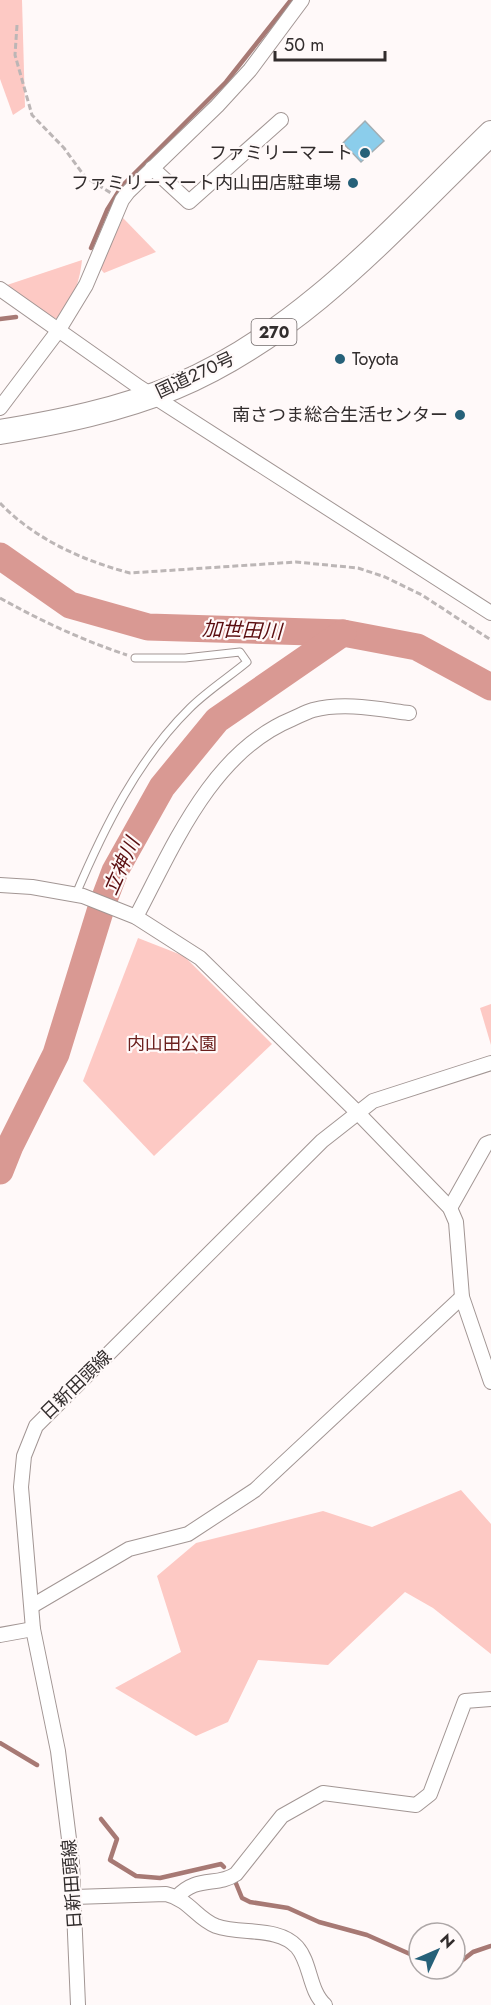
<svg xmlns="http://www.w3.org/2000/svg" width="491" height="2005" font-family="Jost,'Noto Sans JP',sans-serif">
  <style>
    .green { fill: #fdc9c4 }
    .lines { fill: none; stroke-linecap: round; stroke-linejoin: round }
    .stream { stroke: #a77974; stroke-width: 4.5 }
    .river { stroke: #d99993; stroke-width: 27 }
    .building { fill: #8bcdeb; stroke: #a3aeb3; stroke-width: 1.5 }
    .lane-casing { stroke: #a29694; stroke-width: 9 }
    .street-casing { stroke: #a29694; stroke-width: 16 }
    .highway-casing { stroke: #a29694; stroke-width: 26 }
    .path { stroke: #bcb6b6; stroke-width: 3; stroke-dasharray: 6 3; stroke-linecap: butt }
    .lane { stroke: #fff; stroke-width: 7 }
    .street { stroke: #fff; stroke-width: 14 }
    .highway { stroke: #fff; stroke-width: 24 }
    .poi-dot { fill: #266179; stroke: #fff9f9; stroke-width: 2 }
    .labels { text-anchor: middle; stroke-width: 4.5; stroke-linejoin: round; paint-order: stroke }
    .shield { fill: #fff9f9; stroke: #706a6a; stroke-width: 1.5 }
    .shield-label { font-size: 16px; font-weight: bold; fill: #322d2d }
    .poi-label { font-size: 18px; fill: #322d2d; stroke: #fff9f9; text-anchor: end }
    .street-label { font-size: 18px; fill: #322d2d; stroke: #fff9f9 }
    .park-label { font-size: 18px; fill: #6c201e; stroke: #fff9f9 }
    .water-label { font-size: 20px; font-style: italic; fill: #5b0e10; stroke: #fff9f9 }
  </style>
  <rect width="100%" height="100%" fill="#fff9f9"/>
  <g class="green">
    <path d="M 0,0 L 22,0 L 25,107 L 13,115 L 0,79 Z"/>
    <path d="M 123,218 L 156,252 L 104,273 L 99,267 Z"/>
    <path d="M 82,260 C 79,286 73,297 58,319 C 40,315 19,299 7,285 Z"/>
    <path d="M 138,938 L 184,956 L 272,1044 L 154,1156 L 83,1081 Z"/>
    <path d="M 491,1004 L 491,1045 L 480,1008 Z"/>
    <path d="M 461,1490 L 491,1524 L 491,1654 L 433,1608 L 405,1592 L 328,1665 L 258,1660 L 228,1722 L 196,1736 L 115,1688 L 181,1652 L 157,1576 L 196,1543 L 323,1511 L 372,1527 Z"/>
  </g>
  <g class="lines">
    <g class="stream">
      <path d="M 91,248 L 107,210 L 122,186 L 226,82 L 291,0"/>
      <path d="M 0,319 L 16,317"/>
      <path d="M 0,1743 L 37,1765"/>
      <path d="M 101,1819 L 117,1839 L 110,1860 L 136,1876 L 160,1878 L 221,1864 L 224,1867"/>
      <path d="M 235,1881 L 242,1898 L 250,1902 L 288,1908 L 319,1922 L 367,1935 L 419,1958"/>
      <path d="M 455,1966 L 473,1952 L 491,1946"/>
      <path d="M 446,1969 L 451,1969"/>
    </g>
    <g class="river">
      <path d="M 0,556 L 70,605 L 148,627 L 343,633 L 417,647 L 491,687"/>
      <path d="M 0,1171 L 10,1146 L 56,1054 L 102,905 L 115,871 L 162,787 L 217,720 L 343,633"/>
    </g>
  </g>
  <path class="building" d="M 365,121 L 384,141 L 361,162 L 343,143 Z"/>
  <g class="lines">
    <defs>
      <path id="lane" d="M 76,894 C 104,828 138,759 190,708 C 207,691 229,677 247,662 L 240,652 L 185,658 L 135,658"/>
      <g id="street">
        <path d="M 152,168 L 189,202 L 281,120"/>
        <path d="M 0,289 L 139,387 L 491,613"/>
        <path d="M 0,408 L 58,331 L 86,285 L 122,200 L 128,192 L 217,106 L 250,70 L 302,0"/>
        <path d="M 0,885 L 32,887 L 83,896 L 136,917 L 200,958 L 357,1112 L 450,1208 L 456,1222 L 462,1297 L 491,1382"/>
        <path d="M 136,917 C 174,845 212,752 292,719 C 299,716 306,712 313,710 C 344,702 378,709 409,713"/>
        <path d="M 450,1208 L 486,1144 L 491,1142"/>
        <path d="M 32,1606 L 129,1549 L 188,1534 L 255,1490 L 462,1297"/>
        <path d="M 0,1635 L 33,1629"/>
        <path d="M 74,1897 L 166,1894 C 190,1900 196,1918 216,1926 C 241,1935 278,1926 297,1947 C 311,1963 309,1991 325,2005"/>
        <path d="M 177,1897 C 197,1875 217,1887 236,1874 L 282,1816 L 323,1793 L 416,1805 L 430,1794 L 465,1701 L 491,1699"/>
        <path d="M 78,2005 L 72,1863 L 58,1751 L 33,1629 L 21,1487 L 24,1456 L 36,1426 L 322,1141 L 373,1101 L 491,1063"/>
      </g>
      <path id="highway" d="M 0,432 C 60,422 119,410 175,387 C 302,334 395,226 491,133"/>
    </defs>
    <use href="#lane" class="lane-casing"/>
    <use href="#street" class="street-casing"/>
    <use href="#highway" class="highway-casing"/>
    <g class="path">
      <path d="M 17,25 L 15,55 L 32,115 L 64,148 L 85,177 L 111,193"/>
      <path d="M 0,503 C 34,539 84,561 130,573 L 296,562 L 358,568 L 385,577 L 422,595 L 491,640"/>
      <path d="M 0,598 C 41,621 82,640 127,655"/>
    </g>
    <use href="#lane" class="lane"/>
    <use href="#street" class="street"/>
    <use href="#highway" class="highway"/>
  </g>
  <g class="poi-dot">
    <circle cx="365" cy="153" r="6"/>
    <circle cx="353" cy="183" r="6"/>
    <circle cx="340" cy="359" r="6"/>
    <circle cx="460" cy="415" r="6"/>
  </g>
  <g class="labels">
    <rect class="shield" x="251.5" y="319" width="45" height="26" rx="4.5"/>
    <g class="shield-label">
      <text x="274" y="338">270</text>
    </g>
    <g class="poi-label">
      <text x="353" y="159">ファミリーマート</text>
      <text x="341" y="189">ファミリーマート内山田店駐車場</text>
      <text x="352" y="365" text-anchor="start">Toyota</text>
      <text x="448" y="421">南さつま総合生活センター</text>
    </g>
    <g class="street-label">
      <text transform="translate(195 375) rotate(-25)" y="6">国道270号</text>
      <text transform="translate(76 1385) rotate(-44)" y="6">日新田頭線</text>
      <text transform="translate(72 1884) rotate(-94)" y="6">日新田頭線</text>
    </g>
    <g class="park-label">
      <text x="172" y="1050">内山田公園</text>
    </g>
    <g class="water-label">
      <text transform="translate(242 630) rotate(2)" y="7">加世田川</text>
      <text transform="translate(121 866) rotate(-66)" y="7">立神川</text>
    </g>
  </g>
  <g transform="translate(437 1951) rotate(46)"><circle r="28" fill="#fff9f9" stroke="#ada7a7" stroke-width="1.5"/>
  <path d="M0-4.5L10 22L0 15L-10 22Z" fill="#266179"/>
  <text y="-9" font-size="16" font-weight="bold" text-anchor="middle" fill="#322d2d">N</text>
  </g>
  <path d="M275 51v9h110v-9" fill="none" stroke="#322d2d" stroke-width="3"/>
  <text x="284" y="51" font-size="18" fill="#322d2d" stroke="#fff9f9" stroke-width="4.5" paint-order="stroke">50 m</text>
</svg>
